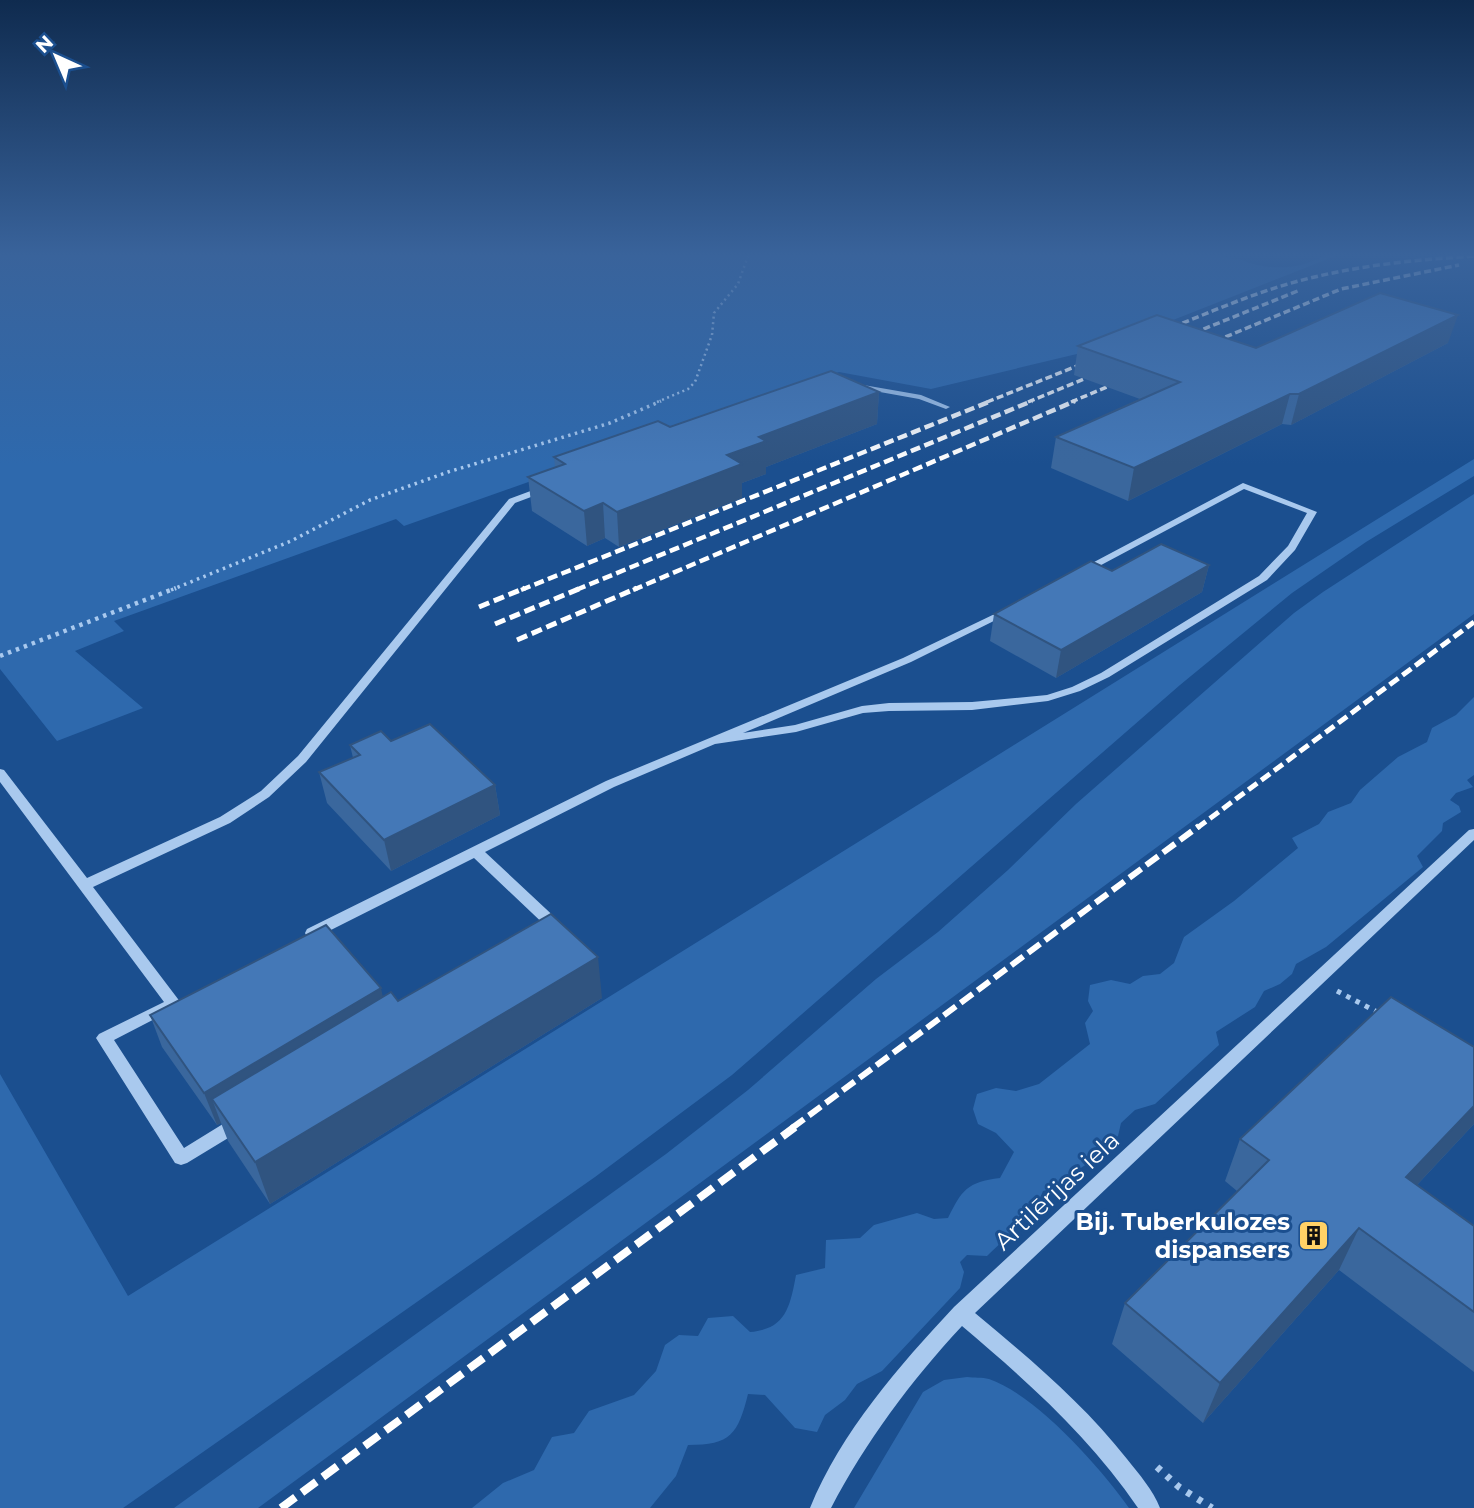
<svg xmlns="http://www.w3.org/2000/svg" width="1474" height="1508" font-family="Montserrat,sans-serif">
  <style>
    .green { fill: #2e69ad }
    .lines { fill: none; stroke-linecap: round; stroke-linejoin: round }
    .path-far4 { stroke: #a9c9ee; stroke-width: 2.5; stroke-dasharray: 2 3.5; stroke-linecap: butt }
    .path-far3 { stroke: #a9c9ee; stroke-width: 3.5; stroke-dasharray: 2.5 4.5; stroke-linecap: butt }
    .path-far2 { stroke: #a9c9ee; stroke-width: 4.5; stroke-dasharray: 3.5 5; stroke-linecap: butt }
    .path-far1 { stroke: #a9c9ee; stroke-width: 5; stroke-dasharray: 4.5 6; stroke-linecap: butt }
    .path { stroke: #a9c9ee; stroke-width: 7; stroke-dasharray: 5 8; stroke-linecap: butt }
    .minor { fill: #a9c9ee; fill-rule: evenodd }
    .rail-far4 { stroke: #fff; stroke-width: 3.5; stroke-dasharray: 7 3.5; stroke-linecap: butt }
    .rail-far3 { stroke: #fff; stroke-width: 4.5; stroke-dasharray: 10 4.5; stroke-linecap: butt }
    .rail-far2 { stroke: #fff; stroke-width: 5; stroke-dasharray: 11 5; stroke-linecap: butt }
    .rail-far1 { stroke: #fff; stroke-width: 6; stroke-dasharray: 15 6; stroke-linecap: butt }
    .rail { stroke: #fff; stroke-width: 8; stroke-dasharray: 18 8; stroke-linecap: butt }
    .wall { fill: #3a679d }
    .shaded-wall { fill: #305480 }
    .building { fill: #4478b7; stroke: #305480; stroke-width: 2 }
    .labels { text-anchor: middle; stroke-width: 6; stroke-linejoin: round; paint-order: stroke }
    .near-street-label { font-size: 24px; fill: #fff; stroke: #1b4f8f }
    .near-poi-label { font-size: 24px; font-weight: bold; fill: #fff; stroke: #1b4f8f; text-anchor: end }
  </style>
  <rect width="100%" height="100%" fill="#1b4f8f"/>
  <g class="green">
    <path d="M 0,253 L 1216,253 C 1228,262 1232,256 1242,260 C 1257,267 1278,269 1296,266 C 1314,263 1323,253 1343,253 L 1102,348 L 931,389 L 839,372 L 404,526 L 396,519 L 114,621 L 124,631 L 75,651 L 143,708 L 57,741 L 0,669 Z"/>
    <path d="M 1474,459 L 1474,476 L 1366,542 L 1292,593 L 1180,685 L 732,1075 L 595,1177 L 253,1417 L 123,1508 L 0,1508 L 0,1074 L 128,1296 Z"/>
    <path d="M 1474,494 L 1474,614 L 258,1508 L 174,1508 L 666,1154 L 748,1090 L 876,979 L 938,932 L 1008,870 L 1076,804 L 1294,613 L 1323,592 Z"/>
    <path d="M 1474,697 L 1474,775 L 1467,780 L 1473,787 L 1456,793 L 1450,800 L 1459,806 L 1461,812 L 1443,823 L 1442,831 L 1417,856 L 1423,867 L 1326,947 L 1296,964 L 1292,974 L 1280,984 L 1264,991 L 1255,1007 L 1216,1032 L 1219,1045 L 1155,1104 L 1135,1110 L 1121,1123 L 1118,1136 L 1097,1151 L 1090,1162 L 1076,1171 L 1066,1185 L 1043,1191 L 1037,1205 L 1024,1204 C 1023,1226 1003,1240 987,1256 L 967,1255 L 960,1262 L 964,1272 L 960,1288 L 882,1371 L 857,1384 L 845,1400 L 825,1415 L 817,1432 L 795,1428 L 765,1395 L 748,1394 C 738,1434 731,1445 688,1445 L 676,1476 L 650,1508 L 472,1508 L 503,1483 L 534,1470 L 552,1437 L 574,1433 L 589,1411 L 634,1395 L 656,1371 L 665,1345 L 679,1335 L 698,1336 L 708,1318 L 733,1316 L 750,1332 C 786,1329 790,1307 796,1275 L 825,1268 L 826,1240 L 860,1238 L 874,1225 L 917,1213 L 934,1219 L 948,1218 C 962,1190 967,1182 1000,1178 L 1014,1152 L 996,1133 L 978,1124 L 973,1109 L 977,1094 L 996,1088 L 1016,1091 L 1039,1084 L 1090,1044 L 1085,1023 L 1093,1011 L 1088,1001 L 1090,985 L 1111,980 L 1130,984 L 1143,976 L 1160,974 L 1174,963 L 1184,937 L 1234,901 L 1298,848 L 1292,838 L 1319,824 L 1328,812 L 1351,803 L 1360,790 L 1398,757 L 1427,742 L 1432,728 L 1456,715 Z"/>
    <path d="M 967,1377 C 974,1378 982,1377 989,1379 C 1036,1395 1101,1468 1129,1508 L 854,1508 L 923,1392 L 944,1380 Z"/>
  </g>
  <g class="lines">
    <path class="path-far4" d="M 657,402 L 688,389 L 695,382 L 712,335 L 714,313 L 738,284 L 749,253"/>
    <path class="path-far3" d="M 171,590 L 291,541 L 370,500 L 448,472 L 610,423 L 661,401"/>
    <path class="path-far2" d="M 0,656 L 176,588"/>
    <path class="path-far1" d="M 1337,991 L 1379,1013"/>
    <path class="path" d="M 1157,1467 L 1179,1487 L 1212,1508"/>
    <g class="minor">
      <path d="M 852,383 L 921,395 L 950,407 L 946,409 L 919,399 L 852,387 Z"/>
      <path d="M 1243,483 L 1317,512 L 1295,550 L 1267,580 L 1109,677 L 1080,691 L 1048,701 L 972,710 L 889,711 L 863,713 L 796,732 L 715,744 L 614,787 L 485,852 L 561,923 L 563,927 L 561,931 L 551,931 L 474,858 L 317,937 L 307,937 L 305,933 L 307,929 L 606,781 L 903,658 L 1003,610 L 1007,609 L 1012,612 L 911,662 L 743,733 L 795,725 L 862,706 L 889,703 L 972,702 L 1047,695 L 1072,687 L 1101,673 L 1259,576 L 1288,546 L 1307,513 L 1244,489 L 1088,572 L 1084,573 L 1079,570 Z"/>
      <path d="M 544,486 L 549,489 L 547,491 L 515,503 L 306,762 L 269,797 L 230,823 L 93,887 L 181,1003 L 178,1007 L 172,1008 L 170,1011 L 114,1040 L 184,1148 L 231,1119 L 237,1117 L 243,1119 L 245,1124 L 243,1129 L 187,1163 L 181,1165 L 175,1163 L 96,1038 L 99,1034 L 164,1002 L 0,782 L 0,769 L 4,770 L 87,878 L 220,817 L 261,791 L 298,756 L 509,499 Z"/>
      <path d="M 1474,829 L 1474,840 L 975,1313 C 1029,1358 1083,1403 1127,1459 C 1139,1474 1153,1490 1160,1508 L 1138,1508 C 1090,1437 1027,1381 962,1326 C 911,1381 866,1441 831,1508 L 810,1508 C 841,1432 899,1366 954,1307 L 1469,830 Z"/>
    </g>
    <g class="rail-far4">
      <path d="M 1163,331 C 1201,316 1239,299 1278,287 C 1342,267 1408,260 1474,256"/>
      <path d="M 1184,337 L 1300,290"/>
      <path d="M 1206,345 L 1341,289 L 1459,265"/>
      <path d="M 987,402 L 1092,360"/>
      <path d="M 1028,402 L 1084,379"/>
      <path d="M 1071,402 L 1107,387"/>
    </g>
    <g class="rail-far3">
      <path d="M 521,590 L 991,401"/>
      <path d="M 576,590 L 1032,401"/>
      <path d="M 633,590 L 1075,401"/>
    </g>
    <g class="rail-far2">
      <path d="M 479,607 L 525,588"/>
      <path d="M 495,624 L 581,588"/>
      <path d="M 517,640 L 637,588"/>
      <path d="M 1197,828 L 1474,622"/>
    </g>
    <path class="rail-far1" d="M 792,1128 L 1199,826"/>
    <path class="rail" d="M 281,1508 L 795,1127"/>
  </g>
  <g class="wall">
    <path d="M 1448,343 L 1291,425 L 1282,424 L 1128,501 L 1051,468 L 1056,437 L 1140,399 L 1074,375 L 1078,346 L 1256,348 Z"/>
    <path d="M 879,392 L 877,424 L 766,467 L 766,474 L 742,483 L 742,498 L 619,547 L 605,538 L 587,546 L 532,511 L 528,477 L 555,467 L 554,457 L 670,427 Z"/>
    <path d="M 1209,565 L 1202,592 L 1056,678 L 990,641 L 994,614 L 1112,571 Z"/>
    <path d="M 391,741 L 495,785 L 500,815 L 391,871 L 327,803 L 319,772 L 353,758 L 350,745 Z"/>
    <path d="M 383,997 L 398,1001 L 602,998 L 270,1204 L 228,1141 L 221,1123 L 217,1125 L 162,1047 L 150,1015 Z"/>
    <path d="M 1474,1047 L 1474,1124 L 1417,1185 L 1474,1226 L 1474,1372 L 1339,1270 L 1203,1423 L 1112,1344 L 1125,1303 L 1237,1191 L 1225,1181 L 1240,1139 Z"/>
  </g>
  <g class="shaded-wall">
    <path d="M 1458,315 L 1448,343 L 1291,425 L 1299,394 Z"/>
    <path d="M 879,392 L 877,424 L 766,467 L 766,474 L 742,483 L 742,498 L 619,547 L 617,512 L 759,437 Z"/>
    <path d="M 1290,394 L 1282,424 L 1128,501 L 1134,468 Z"/>
    <path d="M 603,503 L 605,538 L 587,546 L 584,511 Z"/>
    <path d="M 1209,565 L 1202,592 L 1056,678 L 1061,650 Z"/>
    <path d="M 495,785 L 500,815 L 391,871 L 384,840 Z"/>
    <path d="M 598,957 L 602,998 L 270,1204 L 255,1162 Z"/>
    <path d="M 381,988 L 388,1020 L 212,1099 L 221,1123 L 217,1125 L 204,1093 Z"/>
    <path d="M 1474,1106 L 1474,1124 L 1385,1219 L 1406,1177 Z"/>
    <path d="M 1359,1228 L 1339,1270 L 1203,1423 L 1220,1383 Z"/>
  </g>
  <g class="building">
    <path d="M 1380,293 L 1458,315 L 1299,394 L 1290,394 L 1134,468 L 1056,437 L 1180,382 L 1078,346 L 1157,315 L 1256,348 Z"/>
    <path d="M 831,371 L 879,392 L 759,437 L 766,441 L 727,455 L 742,464 L 617,512 L 603,503 L 584,511 L 528,477 L 565,464 L 554,457 L 658,421 L 670,427 Z"/>
    <path d="M 1161,544 L 1209,565 L 1061,650 L 994,614 L 1091,561 L 1112,571 Z"/>
    <path d="M 430,724 L 495,785 L 384,840 L 319,772 L 360,755 L 350,745 L 381,731 L 391,741 Z"/>
    <path d="M 551,914 L 598,957 L 255,1162 L 212,1099 L 391,992 L 398,1001 Z"/>
    <path d="M 326,925 L 381,988 L 204,1093 L 150,1015 Z"/>
    <path d="M 1391,997 L 1474,1047 L 1474,1106 L 1406,1177 L 1474,1226 L 1474,1312 L 1359,1228 L 1220,1383 L 1125,1303 L 1269,1160 L 1240,1139 Z"/>
  </g>
  <linearGradient id="sky" x2="0" y2="1"><stop stop-color="#0f2b4f"/><stop offset="0.55" stop-color="#39639b"/><stop offset="1" stop-color="#39639b" stop-opacity="0"/></linearGradient>
  <rect width="1474" height="464" fill="url(#sky)"/>
  <defs>
    <symbol id="building-square" viewBox="-11 -11 22 22"><rect x="-9" y="-9" width="18" height="18" rx="4" fill="#ffd166" stroke="#1b4f8f"/><path d="M-4-6H4V6H1V3H-1V6H-4ZM-2.5-4.3h1.7v1.8h-1.7ZM.8-4.3h1.7v1.8H.8ZM-2.5-1h1.7V.8h-1.7ZM.8-1h1.7V.8H.8Z" fill="#111"/></symbol>
  </defs>
  <g fill-rule="evenodd">
    <use href="#building-square" x="1296" y="1218" width="35" height="35"/>
  </g>
  <g class="labels">
    <g class="near-street-label">
      <text transform="translate(1057 1191) rotate(-43)" y="8">Artilērijas iela</text>
    </g>
    <g class="near-poi-label">
      <text x="1290" y="1230">Bij. Tuberkulozes<tspan x="1290" dy="28">dispansers</tspan></text>
    </g>
  </g>
  <g transform="translate(56 56) rotate(316)" stroke="#1b4f8f" stroke-width="5" paint-order="stroke">
  <path d="M0-5L12 26L0 18L-12 26Z" fill="#ffffff"/>
  <text y="-10" font-size="19" font-weight="bold" text-anchor="middle" fill="#ffffff">N</text>
  </g>
</svg>
